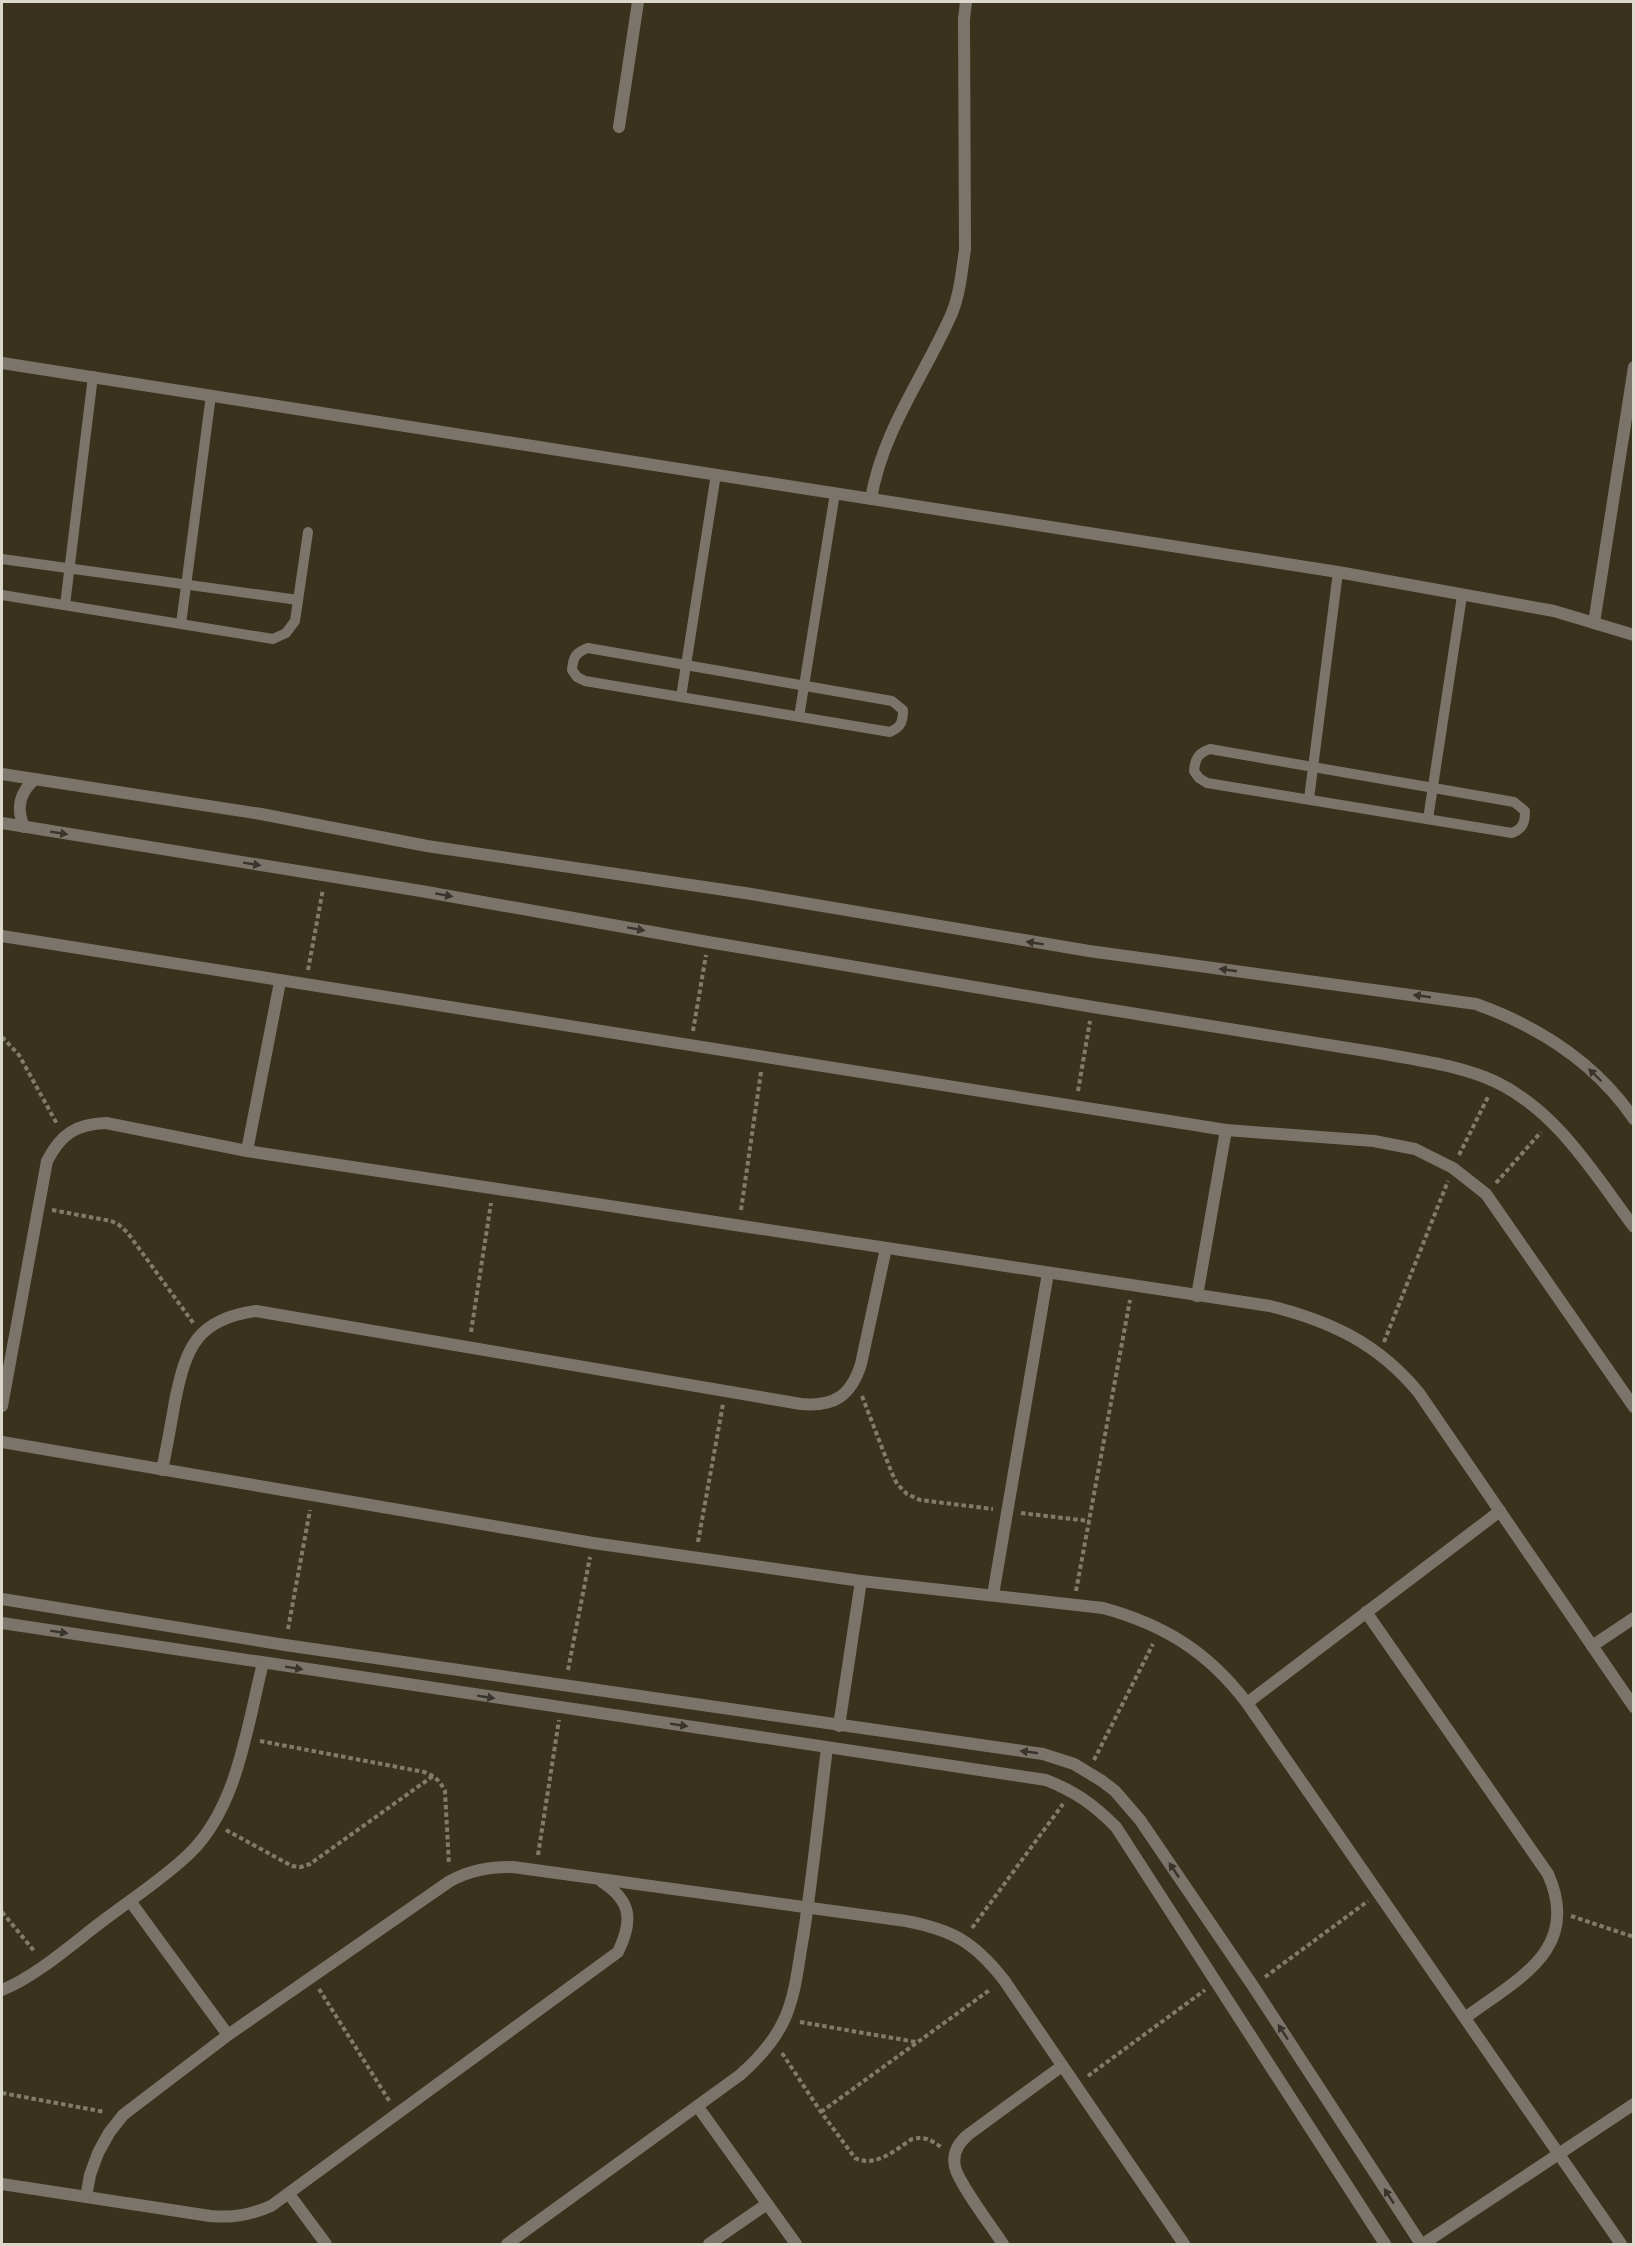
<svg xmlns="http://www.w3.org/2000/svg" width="1635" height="2246" font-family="Merriweather,serif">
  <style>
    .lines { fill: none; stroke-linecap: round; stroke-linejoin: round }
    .path { stroke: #817b69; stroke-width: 4; stroke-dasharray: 4.5 3; stroke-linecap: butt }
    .lane { stroke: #7b746b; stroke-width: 10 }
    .street { stroke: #7b746b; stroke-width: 12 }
    .oneway { fill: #3a352c }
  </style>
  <rect width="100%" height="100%" fill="#3a321d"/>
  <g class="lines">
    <g class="path">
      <path d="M 308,970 L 323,889"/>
      <path d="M 693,1031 L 706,955"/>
      <path d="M 2,1037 L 19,1055 L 57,1124"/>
      <path d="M 1078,1091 L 1090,1021"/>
      <path d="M 1459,1155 L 1489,1095"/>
      <path d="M 1496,1183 L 1541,1132"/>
      <path d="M 52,1210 L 111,1221 L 118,1224 L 127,1232 L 194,1324"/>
      <path d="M 741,1210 L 761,1072"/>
      <path d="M 471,1332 L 491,1203"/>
      <path d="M 1384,1342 L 1448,1181"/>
      <path d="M 862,1396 L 891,1471 L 897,1484 L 907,1494 L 920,1500 L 993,1509"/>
      <path d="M 1021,1513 L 1089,1521"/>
      <path d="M 698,1542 L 723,1404"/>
      <path d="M 1076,1591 L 1130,1300"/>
      <path d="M 288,1629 L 310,1510"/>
      <path d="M 568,1670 L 590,1557"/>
      <path d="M 260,1741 L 424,1772 C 435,1776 440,1781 445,1791 L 449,1865"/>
      <path d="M 1094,1760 L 1153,1644"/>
      <path d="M 226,1830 L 292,1866 L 301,1867 L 310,1864 L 433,1776"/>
      <path d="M 538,1855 L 559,1720"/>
      <path d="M 2,1912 L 35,1952"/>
      <path d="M 1571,1916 L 1634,1937"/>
      <path d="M 972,1928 L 1063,1804"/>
      <path d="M 1265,1977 L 1368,1901"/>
      <path d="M 319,1989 L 390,2102"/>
      <path d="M 800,2022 L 916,2042"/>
      <path d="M 782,2053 L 821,2112 L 855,2158 C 876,2168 895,2150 912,2139 C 925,2136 931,2140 941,2147"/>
      <path d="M 1088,2076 L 1205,1990"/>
      <path d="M 2,2093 L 105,2112"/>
      <path d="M 821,2112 L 991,1989"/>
    </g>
    <g class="lane">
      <path d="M 2,559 L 298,600"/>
      <path d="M 2,595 L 273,639 L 286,633 L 295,621 L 308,532"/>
      <path d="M 65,605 L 93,376"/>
      <path d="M 181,624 L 211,395"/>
      <path d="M 588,648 L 892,701 L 903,710 C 903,722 901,727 890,732 L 585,681 L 577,677 L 572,670 C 573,657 576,652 588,648 Z"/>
      <path d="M 681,697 L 716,474"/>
      <path d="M 799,717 L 835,493"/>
      <path d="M 1210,749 L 1514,802 L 1525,811 C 1525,823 1523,828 1512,833 L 1207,783 L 1199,778 L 1194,771 C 1195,759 1198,753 1210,749 Z"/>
      <path d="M 1309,799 L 1338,572"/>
      <path d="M 1428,819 L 1462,596"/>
    </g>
    <g class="street">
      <path d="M 619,127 L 638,2"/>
      <path d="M 2,363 L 1338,572 L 1554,611 L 1634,635"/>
      <path d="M 871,499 C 882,431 925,375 952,313 C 960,293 962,270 965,249 L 964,19 L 966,2"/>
      <path d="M 1594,623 L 1634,367"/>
      <path d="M 2,774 L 261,814 L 427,846 L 745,893 L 1089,951 L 1476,1004 C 1540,1027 1595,1062 1634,1119"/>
      <path d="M 2,823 L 421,891 L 708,942 L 1093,1007 L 1385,1054 C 1422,1061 1462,1066 1496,1082 C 1558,1112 1594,1174 1634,1227"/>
      <path d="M 24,827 C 16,808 19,793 35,779"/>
      <path d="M 2,936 L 1226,1130 L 1374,1141 L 1415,1149 L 1453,1168 L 1486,1194 L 1634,1407"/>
      <path d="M 247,1151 L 280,982"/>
      <path d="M 1197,1296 L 1226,1130"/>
      <path d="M 2,1406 L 47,1161 C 61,1134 76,1124 106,1123 L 247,1151 L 1270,1306 C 1331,1321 1379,1344 1419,1393 L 1634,1707"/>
      <path d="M 2,1442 L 593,1543 L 861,1581 L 1103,1608 C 1165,1625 1208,1652 1247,1703 L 1621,2244"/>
      <path d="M 162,1470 C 167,1447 171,1424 175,1401 C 186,1347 197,1319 256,1311 L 801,1404 C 834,1407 851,1396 861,1364 L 886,1248"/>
      <path d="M 993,1595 L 1048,1273"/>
      <path d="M 2,1599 L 285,1645 L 1043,1754 L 1074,1764 L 1102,1781 L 1115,1791 L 1140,1820 L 1253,1986 L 1421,2244"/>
      <path d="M 1366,1612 L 1548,1874 C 1582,1950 1517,1979 1465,2018"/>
      <path d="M 2,1623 L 1046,1780 C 1076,1792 1093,1804 1116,1827 L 1385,2244"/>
      <path d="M 1592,1646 L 1634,1618"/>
      <path d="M 1247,1703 L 1500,1511"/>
      <path d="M 839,1726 L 861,1581"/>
      <path d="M 130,1901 L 228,2035"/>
      <path d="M 2,1990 C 33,1978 69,1947 96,1926 C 127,1902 162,1880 190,1853 C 238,1806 247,1726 263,1663"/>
      <path d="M 698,2107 L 796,2244"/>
      <path d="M 2,2184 L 210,2216 C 233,2218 250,2215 271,2206 L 618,1952 C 633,1921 632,1901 602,1882"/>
      <path d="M 289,2194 L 326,2244"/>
      <path d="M 86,2197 L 90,2175 L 98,2153 L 109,2133 L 123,2115 L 228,2035 L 450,1881 C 471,1870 489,1867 513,1867 L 906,1921 C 953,1930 974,1942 1004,1980 L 1184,2244"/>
      <path d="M 507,2244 L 740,2075 C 758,2059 775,2041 785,2018 C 796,1993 798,1965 803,1938 C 813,1875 819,1811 827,1748"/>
      <path d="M 709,2244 L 767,2204"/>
      <path d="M 1003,2244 C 992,2227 959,2184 955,2167 C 952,2153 959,2142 969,2134 L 1062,2066"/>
      <path d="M 1423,2244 L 1634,2104"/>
    </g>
  </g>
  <defs><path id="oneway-solid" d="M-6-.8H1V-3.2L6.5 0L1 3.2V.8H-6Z" transform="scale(1.5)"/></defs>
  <g class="oneway">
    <use href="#oneway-solid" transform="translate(59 833) rotate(9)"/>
    <use href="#oneway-solid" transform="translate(252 864) rotate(9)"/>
    <use href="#oneway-solid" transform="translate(444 895) rotate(10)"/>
    <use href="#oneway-solid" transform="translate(636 929) rotate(10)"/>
    <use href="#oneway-solid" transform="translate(1035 943) rotate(-171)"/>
    <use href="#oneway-solid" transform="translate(1228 970) rotate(-172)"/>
    <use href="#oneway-solid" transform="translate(1422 996) rotate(-172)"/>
    <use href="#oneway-solid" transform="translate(1595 1075) rotate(-136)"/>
    <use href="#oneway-solid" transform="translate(59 1632) rotate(9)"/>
    <use href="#oneway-solid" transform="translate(294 1668) rotate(9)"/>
    <use href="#oneway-solid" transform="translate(486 1697) rotate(9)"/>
    <use href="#oneway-solid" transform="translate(679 1725) rotate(9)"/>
    <use href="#oneway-solid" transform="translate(1029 1752) rotate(-172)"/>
    <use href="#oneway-solid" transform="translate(1174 1870) rotate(-124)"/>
    <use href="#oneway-solid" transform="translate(1283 2032) rotate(-123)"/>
    <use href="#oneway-solid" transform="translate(1389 2196) rotate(-123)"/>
  </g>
  <rect width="1635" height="2246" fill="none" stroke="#dcd7cb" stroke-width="6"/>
</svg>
